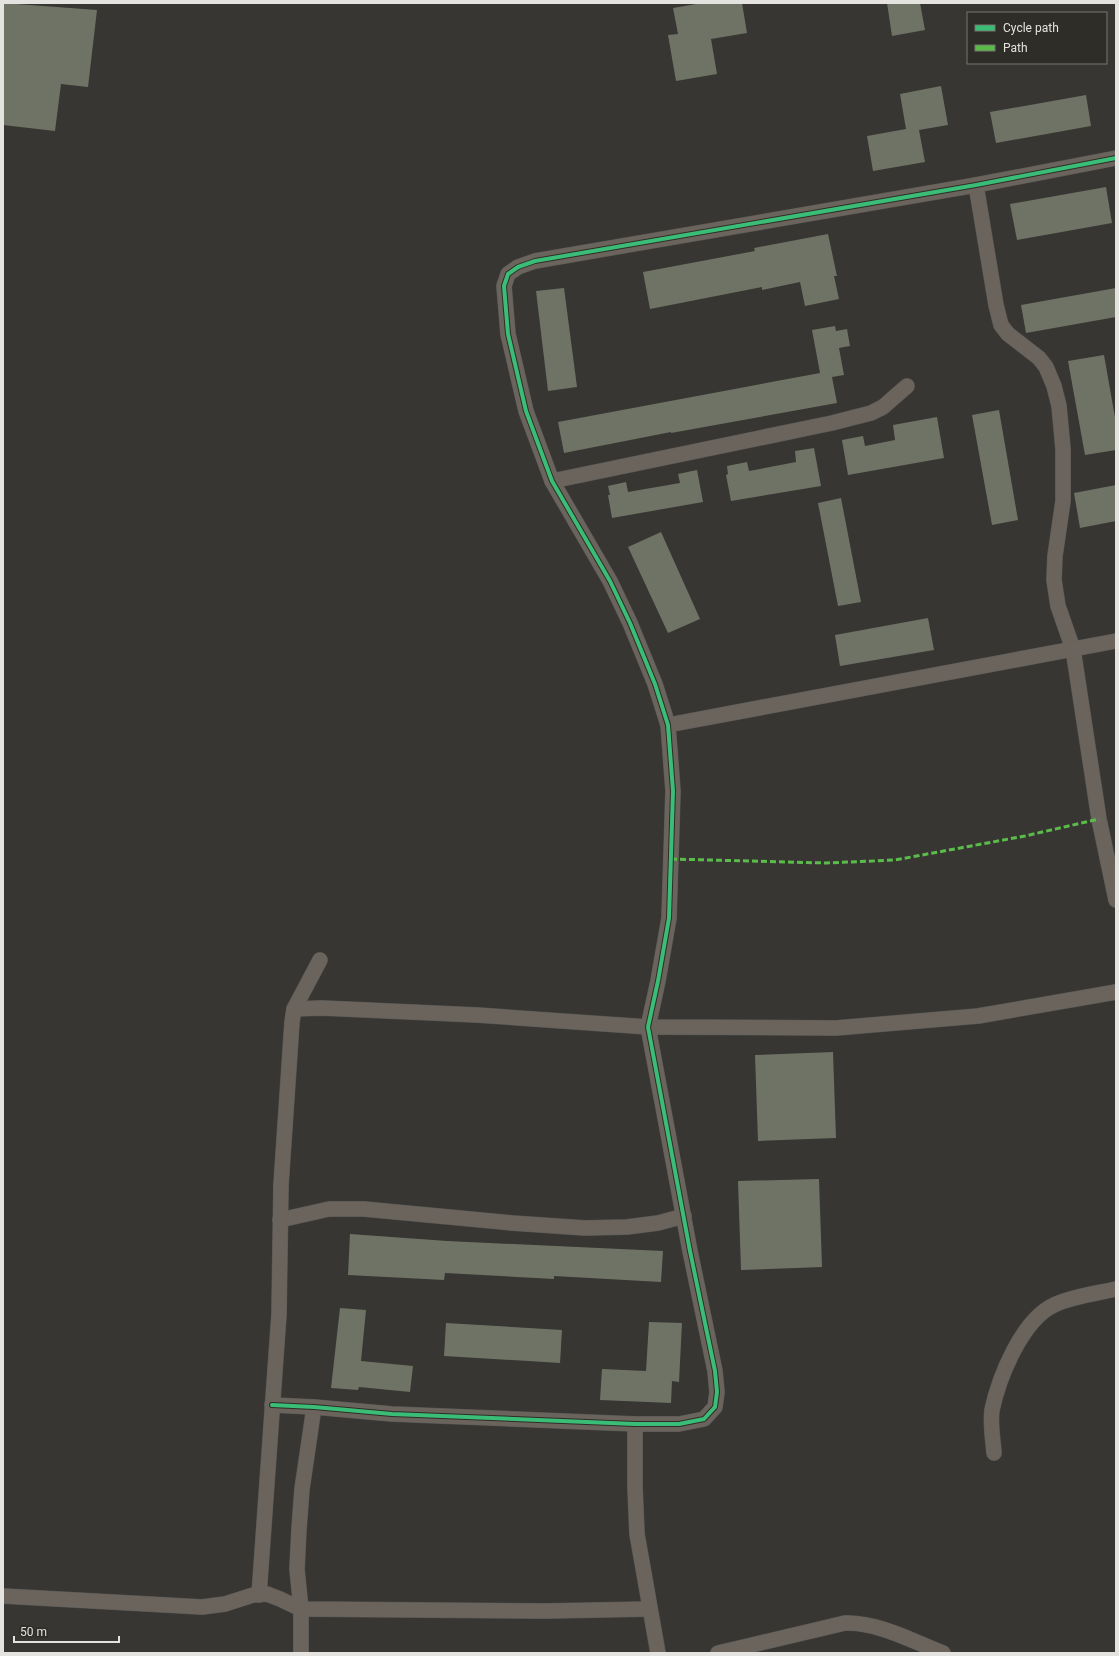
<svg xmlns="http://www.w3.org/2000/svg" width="1119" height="1656" font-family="Roboto,sans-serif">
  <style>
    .building { fill: #6f7366 }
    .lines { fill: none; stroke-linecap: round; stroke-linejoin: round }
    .minor-casing { stroke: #555452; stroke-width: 16 }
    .minor { stroke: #6a645d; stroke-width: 15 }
    .quiet { stroke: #5cbc4b; stroke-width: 3; stroke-dasharray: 6 3; stroke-linecap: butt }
    .cycleway-casing { stroke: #2f2d27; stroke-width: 6 }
    .cycleway { stroke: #3abd76; stroke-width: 4 }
  </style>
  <rect width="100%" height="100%" fill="#373632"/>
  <g class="building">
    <path d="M 3,3 L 97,10 L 88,87 L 61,84 L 55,131 L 3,125 Z"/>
    <path d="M 702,3 L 742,3 L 747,33 L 711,39 L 717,74 L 676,81 L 668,35 L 678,34 L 673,8 Z"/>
    <path d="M 887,3 L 920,3 L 925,30 L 892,36 Z"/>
    <path d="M 941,86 L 948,125 L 919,130 L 925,162 L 873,171 L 867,136 L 906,129 L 900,94 Z"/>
    <path d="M 1086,95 L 1091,126 L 996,143 L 990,112 Z"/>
    <path d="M 1106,187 L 1112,223 L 1017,240 L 1010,204 Z"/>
    <path d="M 828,234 L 837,276 L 834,276 L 839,299 L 805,306 L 800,282 L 762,290 L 762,287 L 650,309 L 643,272 L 755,251 L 754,248 Z"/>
    <path d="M 564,288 L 577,387 L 548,391 L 536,291 Z"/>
    <path d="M 1116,288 L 1116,317 L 1026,333 L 1021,305 Z"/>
    <path d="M 835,326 L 836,331 L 847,329 L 850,346 L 839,348 L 844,375 L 832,377 L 837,403 L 671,433 L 671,432 L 564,453 L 558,422 L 820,373 L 812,330 Z"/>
    <path d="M 1104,355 L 1116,423 L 1116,450 L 1085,455 L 1068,361 Z"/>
    <path d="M 999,410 L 1018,520 L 992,525 L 972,415 Z"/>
    <path d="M 937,417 L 944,458 L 848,475 L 842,440 L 863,436 L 865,446 L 895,440 L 893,425 Z"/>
    <path d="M 814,448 L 821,486 L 731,501 L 726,475 L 728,474 L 727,466 L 747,462 L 749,471 L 796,462 L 795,451 Z"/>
    <path d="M 697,470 L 703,502 L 612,518 L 608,495 L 610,495 L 608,486 L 626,482 L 628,492 L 680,483 L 678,474 Z"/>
    <path d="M 1116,485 L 1116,521 L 1080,528 L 1074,493 Z"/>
    <path d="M 841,498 L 861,602 L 838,606 L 818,503 Z"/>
    <path d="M 661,532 L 700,619 L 668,633 L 628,547 Z"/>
    <path d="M 928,618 L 934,650 L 840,666 L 835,635 Z"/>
    <path d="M 833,1052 L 836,1138 L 758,1141 L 755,1055 Z"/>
    <path d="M 819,1179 L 822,1267 L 741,1270 L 738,1181 Z"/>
    <path d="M 350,1234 L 447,1241 L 663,1251 L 661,1282 L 554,1276 L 554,1279 L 445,1273 L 444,1280 L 348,1275 Z"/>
    <path d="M 340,1308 L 366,1310 L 361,1361 L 413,1366 L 410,1392 L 359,1387 L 358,1390 L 331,1388 Z"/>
    <path d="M 649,1322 L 682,1323 L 679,1382 L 672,1381 L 671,1403 L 600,1400 L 602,1369 L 646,1371 Z"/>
    <path d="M 446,1323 L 562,1330 L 560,1363 L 444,1356 Z"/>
  </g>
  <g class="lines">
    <defs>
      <g id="minor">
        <path d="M 976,185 L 996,305 L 1001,325 L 1008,334 L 1039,358 L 1046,367 L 1054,386 L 1059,406 L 1063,449 L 1063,501 L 1055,556 L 1054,580 L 1058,606 L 1073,649 L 1099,819 L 1116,900"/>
        <path d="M 552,481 L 832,423 L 871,413 L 883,407 L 907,386"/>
        <path d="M 668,725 L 1116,641"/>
        <path d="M 294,1009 L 322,1008 L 477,1015 L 648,1027 L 836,1028 L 978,1016 L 1116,992"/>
        <path d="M 280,1220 L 329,1209 L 364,1209 L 512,1223 L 585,1228 L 627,1227 L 658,1223 L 684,1216"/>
        <path d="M 272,1405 L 314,1407 L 392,1414 L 635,1424 L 679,1424 L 704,1419 L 715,1407 L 717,1392 L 715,1371 L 690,1251 L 648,1027 L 658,981 L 669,918 L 673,791 L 668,725 L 655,684 L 630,623 L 610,581 L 552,481 L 526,411 L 508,334 L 504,286 L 508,274 L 518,267 L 535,261 L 976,185 L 1116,158"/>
        <path d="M 635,1424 L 635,1487 L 637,1534 L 658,1653"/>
        <path d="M 994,1453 C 993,1440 990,1423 992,1410 C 999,1377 1022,1320 1054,1305 C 1070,1297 1098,1293 1116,1289"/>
        <path d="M 259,1595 L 279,1314 L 281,1185 L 292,1022 L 294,1009 L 320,960"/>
        <path d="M 3,1596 L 202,1607 L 225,1604 L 253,1595 L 267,1594 L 280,1599 L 301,1609 L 546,1611 L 650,1609"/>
        <path d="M 301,1653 L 301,1609 L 297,1569 L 299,1529 L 302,1489 L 314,1407"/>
        <path d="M 718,1653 L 845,1623 C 878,1622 912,1641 943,1653"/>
      </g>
    </defs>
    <use href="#minor" class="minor-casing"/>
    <use href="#minor" class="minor"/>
    <path class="quiet" d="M 671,859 L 826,863 L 895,860 L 1025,836 L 1099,819"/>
    <defs>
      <path id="cycleway" d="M 272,1405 L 314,1407 L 392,1414 L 635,1424 L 679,1424 L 704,1419 L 715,1407 L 717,1392 L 715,1371 L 690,1251 L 648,1027 L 658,981 L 669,918 L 673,791 L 668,725 L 655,684 L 630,623 L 610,581 L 552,481 L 526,411 L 508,334 L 504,286 L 508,274 L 518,267 L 535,261 L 976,185 L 1116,158"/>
    </defs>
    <use href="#cycleway" class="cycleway-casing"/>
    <use href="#cycleway" class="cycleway"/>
  </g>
  <rect width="1119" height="1656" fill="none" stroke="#e4e3df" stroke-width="8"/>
  <rect x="967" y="12" width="140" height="52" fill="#2f2d27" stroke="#777671"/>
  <rect x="975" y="25" width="20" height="6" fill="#3abd76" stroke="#777671"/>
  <text x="1003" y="32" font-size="12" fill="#e4e3df">Cycle path</text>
  <rect x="975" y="45" width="20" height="6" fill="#5cbc4b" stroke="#777671"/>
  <text x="1003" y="52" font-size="12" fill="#e4e3df">Path</text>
  <path d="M14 1636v6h105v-6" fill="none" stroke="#e4e3df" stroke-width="2"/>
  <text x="20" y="1636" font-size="12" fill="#e4e3df" stroke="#2f2d27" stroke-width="3" paint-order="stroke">50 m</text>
</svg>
